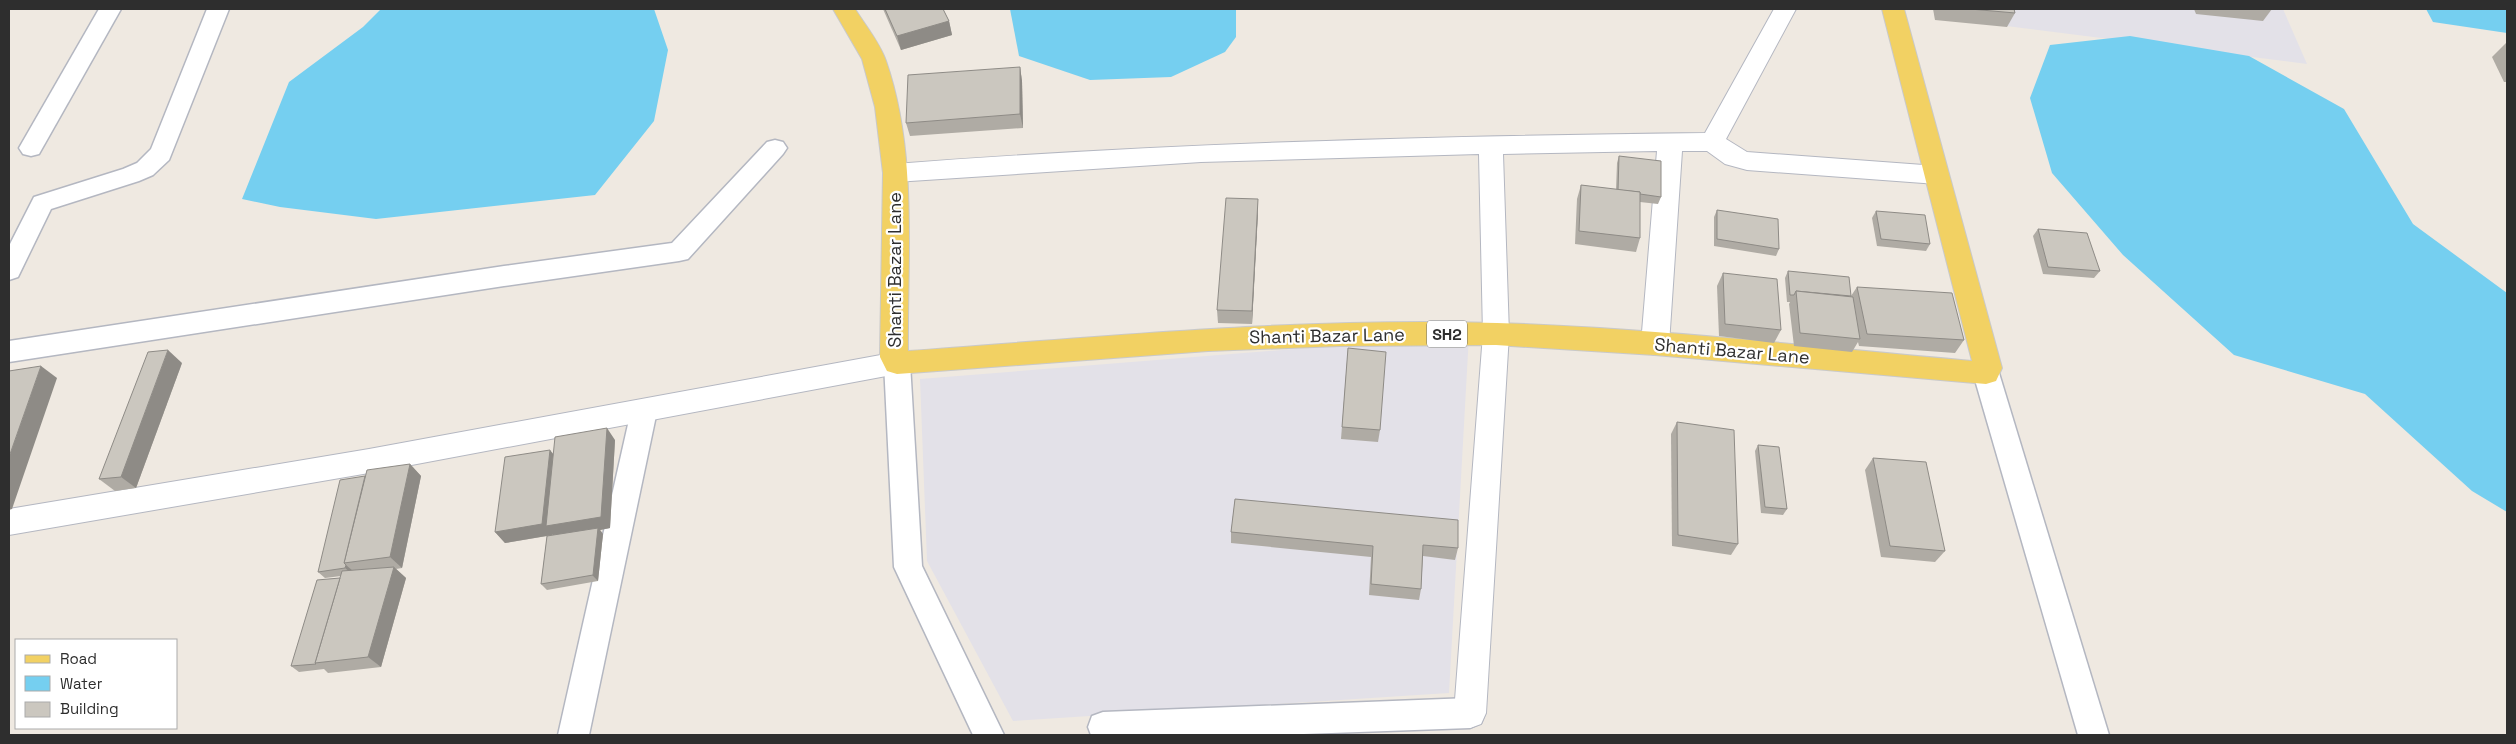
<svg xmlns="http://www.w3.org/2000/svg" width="2516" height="744" font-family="'Space Grotesk',sans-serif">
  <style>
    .industrial { fill: #e3e1e8 }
    .water { fill: #75cff0 }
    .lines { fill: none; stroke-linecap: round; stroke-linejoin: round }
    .lane-casing { stroke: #b4b7c1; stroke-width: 3 }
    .street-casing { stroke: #b4b7c1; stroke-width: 2 }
    .primary-casing { stroke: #c9c9c9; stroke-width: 2 }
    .lane { fill: #fff; fill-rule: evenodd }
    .street { fill: #fff; fill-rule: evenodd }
    .primary { fill: #f2d163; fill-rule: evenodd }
    .wall { fill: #afaba4 }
    .shaded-wall { fill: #8e8b86 }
    .building { fill: #cbc7bf; stroke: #8e8b86 }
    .labels { text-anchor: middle; stroke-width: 4.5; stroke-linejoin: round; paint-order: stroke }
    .shield { fill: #fff; stroke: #6d6d6d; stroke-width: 1 }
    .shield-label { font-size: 16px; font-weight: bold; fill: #2e2e2e }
    .street-label { font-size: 18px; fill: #2e2e2e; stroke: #fff }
  </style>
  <rect width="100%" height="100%" fill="#efe9e1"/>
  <g class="industrial">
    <path d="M 1934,9 L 2283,9 L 2307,64 L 1936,17 Z"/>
    <path d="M 1469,335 L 1449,693 L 1013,721 L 927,561 L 920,379 Z"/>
  </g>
  <g class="water">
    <path d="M 381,9 L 654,9 L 668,50 L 654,121 L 595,195 L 376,219 L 280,207 L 242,199 L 289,82 L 363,27 Z"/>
    <path d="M 1010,9 L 1236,9 L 1236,37 L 1225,52 L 1171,77 L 1090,80 L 1019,56 Z"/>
    <path d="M 2426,9 L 2507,9 L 2507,33 L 2433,22 Z"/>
    <path d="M 2130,36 L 2249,56 L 2344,109 L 2413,224 L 2507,293 L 2507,512 L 2472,491 L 2365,394 L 2234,355 L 2123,255 L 2052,173 L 2030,98 L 2050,45 Z"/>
  </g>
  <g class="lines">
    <defs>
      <g id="lane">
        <path d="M 99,9 L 121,9 L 39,154 L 31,156 L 23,154 L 19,148 Z"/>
        <path d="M 207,9 L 229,9 L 169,160 L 153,175 L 139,181 L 51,209 L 18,277 L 9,280 L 9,246 L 34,197 L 123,169 L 137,163 L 151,149 Z"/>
        <path d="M 775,140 L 783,142 L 787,148 L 783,154 L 688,259 L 679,261 L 504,286 L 9,362 L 9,341 L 504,266 L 672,243 L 767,142 Z"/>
        <path d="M 897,352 L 906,355 L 910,363 L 922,566 L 1004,735 L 973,735 L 894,567 L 884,363 L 888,355 Z"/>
        <path d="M 1986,362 L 1995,365 L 1999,373 L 2109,735 L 2078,735 L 1973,373 L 1977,365 Z"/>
        <path d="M 644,400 L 653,403 L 657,411 L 589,735 L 558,735 L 631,411 L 635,403 Z"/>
        <path d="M 1470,698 L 1481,703 L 1485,713 L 1481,723 L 1470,728 L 1276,735 L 1091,735 L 1088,727 L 1092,716 L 1103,712 Z"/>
      </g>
      <g id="street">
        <path d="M 1774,9 L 1796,9 L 1726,139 L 1747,152 L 1937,166 L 1946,169 L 1949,175 L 1946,181 L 1937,184 L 1747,170 L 1725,164 L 1707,151 L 1682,151 L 1669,344 L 1665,352 L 1655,355 L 1645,352 L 1641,344 L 1657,151 L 1503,154 L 1509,334 L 1486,713 L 1481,724 L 1470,728 L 1459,724 L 1454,713 L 1483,334 L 1479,154 L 1201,162 L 895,182 L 886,179 L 883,173 L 886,167 L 895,164 C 1165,143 1435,136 1705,133 Z"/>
        <path d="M 897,352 L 907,355 L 911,363 L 907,371 L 897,374 L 369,473 L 9,535 L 9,509 L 369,449 Z"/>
      </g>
      <path id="primary" d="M 833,9 L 855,9 C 865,25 880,43 886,61 C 918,153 907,256 908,351 C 1103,337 1300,317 1497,323 C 1655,328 1814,347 1972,361 L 1882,9 L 1904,9 L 2002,368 L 1996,381 L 1986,384 L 1655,355 L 1496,345 L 1340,346 L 1208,351 L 897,374 L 887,371 L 880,357 L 883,173 L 875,107 L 862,59 Z"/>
    </defs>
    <use href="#lane" class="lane-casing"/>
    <use href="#street" class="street-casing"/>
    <use href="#primary" class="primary-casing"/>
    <use href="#lane" class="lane"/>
    <use href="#street" class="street"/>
    <use href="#primary" class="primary"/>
  </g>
  <g class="wall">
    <path d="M 883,9 L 943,9 L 949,21 L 952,35 L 901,50 Z"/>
    <path d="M 1933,9 L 2014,9 L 2015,13 L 2007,27 L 1935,20 Z"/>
    <path d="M 2194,9 L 2272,9 L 2263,21 L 2196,14 Z"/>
    <path d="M 2506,43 L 2507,43 L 2507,82 L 2504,82 L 2492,57 Z"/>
    <path d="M 1020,67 L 1022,81 L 1023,128 L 910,136 L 906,123 Z"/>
    <path d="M 1619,156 L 1661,197 L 1658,204 L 1640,202 L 1640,238 L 1636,252 L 1575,244 L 1577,199 L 1581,185 L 1616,190 L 1617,163 Z"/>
    <path d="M 1717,210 L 1779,249 L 1776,256 L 1714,246 L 1714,217 Z"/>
    <path d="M 1876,211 L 1930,244 L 1926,251 L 1877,246 L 1872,218 Z"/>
    <path d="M 1258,212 L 1252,324 L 1218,323 L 1217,310 Z"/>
    <path d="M 2038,229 L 2100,271 L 2094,278 L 2043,274 L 2033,236 Z"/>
    <path d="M 1788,271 L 1851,296 L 1857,287 L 1964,340 L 1955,353 L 1859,346 L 1858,342 L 1852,352 L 1794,346 L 1789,304 L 1790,302 L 1787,302 L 1785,278 Z"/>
    <path d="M 1723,273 L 1781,330 L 1774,343 L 1719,336 L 1717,286 Z"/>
    <path d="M 1348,348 L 1380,430 L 1378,442 L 1341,439 Z"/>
    <path d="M 182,363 L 136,488 L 115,491 L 99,479 Z"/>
    <path d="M 1677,422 L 1738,544 L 1731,555 L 1672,546 L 1671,434 Z"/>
    <path d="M 615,440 L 610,528 L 600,530 L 603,534 L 598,581 L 547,590 L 541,584 L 547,536 L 505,543 L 495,532 L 553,454 Z"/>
    <path d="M 1758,445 L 1787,509 L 1783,515 L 1761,513 L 1755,451 Z"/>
    <path d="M 1873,458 L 1945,551 L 1935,562 L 1881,557 L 1865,470 Z"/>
    <path d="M 410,464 L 421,476 L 402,568 L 396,569 L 406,578 L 381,667 L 328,673 L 324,669 L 299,672 L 291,666 L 341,576 L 325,578 L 318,572 L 365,476 Z"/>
    <path d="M 1235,499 L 1458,548 L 1455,560 L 1423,556 L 1421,589 L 1419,600 L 1369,595 L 1371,557 L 1231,543 L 1231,532 Z"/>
  </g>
  <g class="shaded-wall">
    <path d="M 949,21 L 952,35 L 901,50 L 897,36 Z"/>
    <path d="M 1020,67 L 1022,81 L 1023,128 L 1020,114 Z"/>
    <path d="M 1258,199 L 1258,212 L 1252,324 L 1252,311 Z"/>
    <path d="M 168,350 L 182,363 L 136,488 L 121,477 Z"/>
    <path d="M 41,366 L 57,378 L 12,509 L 9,510 L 9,457 Z"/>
    <path d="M 607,428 L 615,440 L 610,528 L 600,530 L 603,534 L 598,581 L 552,534 L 552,535 L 505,543 L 495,532 L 550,450 L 559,461 Z"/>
    <path d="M 410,464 L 421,476 L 402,568 L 390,557 Z"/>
    <path d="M 346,565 L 353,571 L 352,574 L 345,568 Z"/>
    <path d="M 394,567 L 406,578 L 381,667 L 368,657 Z"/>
  </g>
  <g class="building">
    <path d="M 885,9 L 943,9 L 949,21 L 897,36 Z"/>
    <path d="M 1970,9 L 2014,9 L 2015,13 Z"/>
    <path d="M 1020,67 L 1020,114 L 906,123 L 908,75 Z"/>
    <path d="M 1619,156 L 1661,161 L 1661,197 L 1640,194 L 1640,192 L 1618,190 Z"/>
    <path d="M 1581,185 L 1640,192 L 1640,238 L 1579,231 Z"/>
    <path d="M 1226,198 L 1258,199 L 1252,311 L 1217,310 Z"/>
    <path d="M 1717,210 L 1778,219 L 1779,249 L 1717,239 Z"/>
    <path d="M 1876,211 L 1925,215 L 1930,244 L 1881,239 Z"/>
    <path d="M 2038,229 L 2087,233 L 2100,271 L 2048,267 Z"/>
    <path d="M 1788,271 L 1849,277 L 1851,296 L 1796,291 L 1794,295 L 1790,295 Z"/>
    <path d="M 1723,273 L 1777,279 L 1781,330 L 1725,324 Z"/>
    <path d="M 1857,287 L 1952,293 L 1964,340 L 1867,334 Z"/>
    <path d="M 1796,291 L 1853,297 L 1860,339 L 1800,333 Z"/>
    <path d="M 1348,348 L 1386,352 L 1380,430 L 1342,427 Z"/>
    <path d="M 168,350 L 121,477 L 99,479 L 148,352 Z"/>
    <path d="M 41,366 L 9,457 L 9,371 Z"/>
    <path d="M 1677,422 L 1734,430 L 1738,544 L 1678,535 Z"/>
    <path d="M 607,428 L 601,517 L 546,526 L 555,437 Z"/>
    <path d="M 1758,445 L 1779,447 L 1787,509 L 1765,507 Z"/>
    <path d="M 550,450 L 542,524 L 495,532 L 505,457 Z"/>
    <path d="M 1873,458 L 1926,462 L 1945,551 L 1890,546 Z"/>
    <path d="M 410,464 L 390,557 L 344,563 L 367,470 Z"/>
    <path d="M 365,476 L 344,563 L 346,565 L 345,568 L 318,572 L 340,480 Z"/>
    <path d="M 1235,499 L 1458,520 L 1458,548 L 1423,545 L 1421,589 L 1371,584 L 1373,546 L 1231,532 Z"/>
    <path d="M 598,528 L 593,575 L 541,584 L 547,536 Z"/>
    <path d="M 394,567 L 368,657 L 315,663 L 342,571 Z"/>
    <path d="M 340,578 L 315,663 L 316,664 L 291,666 L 317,580 Z"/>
  </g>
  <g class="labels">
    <rect class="shield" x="1427" y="320.5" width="40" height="27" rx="4"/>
    <g class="shield-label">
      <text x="1447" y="340">SH2</text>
    </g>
    <g class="street-label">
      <text transform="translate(895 270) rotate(-90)" y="6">Shanti Bazar Lane</text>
      <text transform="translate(1327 336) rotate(-1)" y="6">Shanti Bazar Lane</text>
      <text transform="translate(1732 351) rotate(5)" y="6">Shanti Bazar Lane</text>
    </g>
  </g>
  <rect width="2516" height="744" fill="none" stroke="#2e2e2e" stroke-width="20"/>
  <rect x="15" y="639" width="162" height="90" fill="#ffffff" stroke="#ababab"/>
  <rect x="25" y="655" width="25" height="8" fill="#f2d163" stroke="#ababab"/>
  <text x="60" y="664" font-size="15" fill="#2e2e2e">Road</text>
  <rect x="25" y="676" width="25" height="15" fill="#75cff0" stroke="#ababab"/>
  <text x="60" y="689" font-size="15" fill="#2e2e2e">Water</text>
  <rect x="25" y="702" width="25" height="15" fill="#cbc7bf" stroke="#ababab"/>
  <text x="60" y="714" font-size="15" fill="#2e2e2e">Building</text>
</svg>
